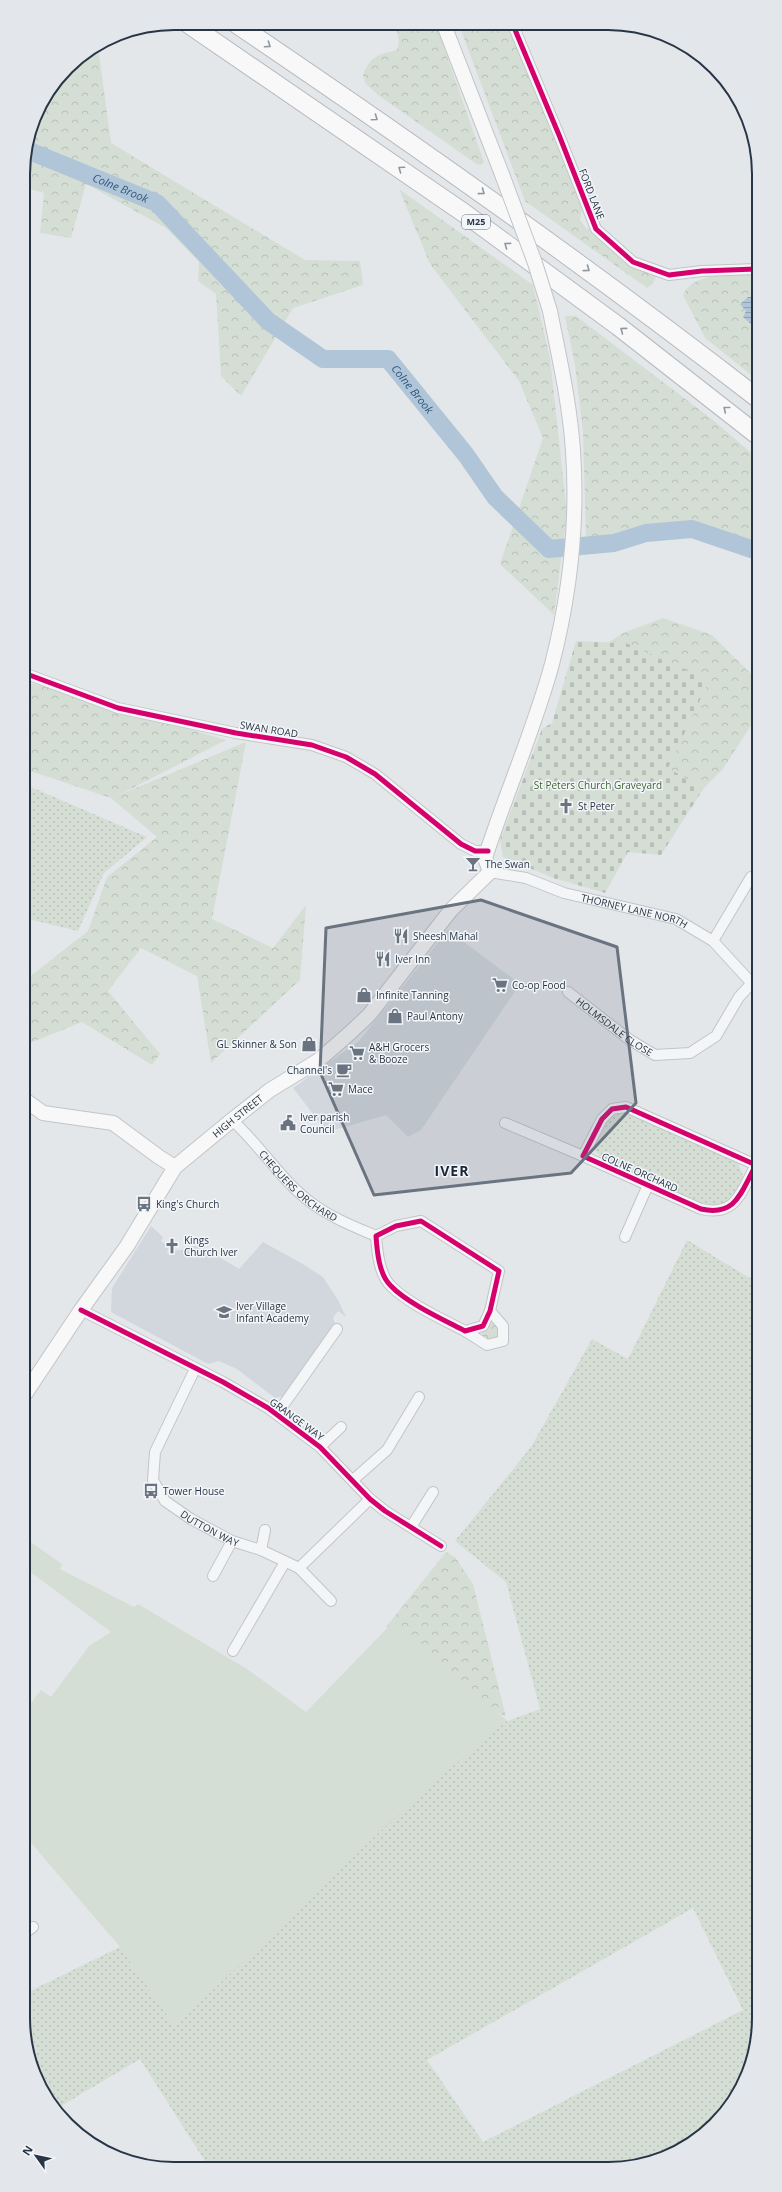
<svg xmlns="http://www.w3.org/2000/svg" width="782" height="2192" font-family="'Open Sans',sans-serif">
  <style>
    .built { fill: #d2d7dd }
    .grass { fill: url(#grass-dots); fill-rule: evenodd }
    .forest { fill: url(#forest-crowns) }
    .cemetery { fill: url(#cemetery-stones) }
    .park { fill: #d5ded5 }
    .water { fill: url(#water-rules) }
    .lines { fill: none; stroke-linecap: round; stroke-linejoin: round }
    .river { stroke: #b0c6d8; stroke-width: 18 }
    .street-casing { stroke: #c2c5c8; stroke-width: 12 }
    .secondary-casing { stroke: #c2c5c8; stroke-width: 16 }
    .highway-casing { stroke: #b6babf; stroke-width: 20 }
    .street { stroke: #f4f5f7; stroke-width: 10 }
    .secondary { stroke: #f8f8f8; stroke-width: 14 }
    .highway { stroke: #f8f8f8; stroke-width: 18 }
    .secondary-bridge-casing { stroke: #c2c5c8; stroke-width: 16; stroke-linecap: butt }
    .secondary-bridge { stroke: #f8f8f8; stroke-width: 14 }
    .cycleway-casing { stroke: #f3f6f9; stroke-width: 8 }
    .cycleway { stroke: #d6006c; stroke-width: 5 }
    .oneway { stroke: #9096a0 }
    .marked { fill: #6a7380; fill-opacity: 0.2; stroke: #6a7380; stroke-width: 3; stroke-linejoin: round }
    .labels { text-anchor: middle; stroke-width: 3; stroke-linejoin: round; paint-order: stroke }
    .shield { fill: #f3f6f9; stroke: #656f7c; stroke-width: 1 }
    .shield-label { font-size: 9px; font-weight: bold; fill: #283547 }
    .street-label { font-size: 10px; fill: #283547; stroke: #f3f6f9 }
    .park-label { font-size: 10px; fill: #406434; stroke: #f3f6f9 }
    .poi-label { font-size: 10px; fill: #283547; stroke: #f3f6f9; text-anchor: start }
    .water-label { font-size: 11px; font-style: italic; fill: #2d577f; stroke: #f3f6f9 }
    .district-label { font-size: 14px; font-weight: bold; letter-spacing: 1px; fill: #1a2637; stroke: #f3f6f9 }
    .rim { fill: none; stroke: #283547; stroke-width: 2 }
  </style>
  <defs>
    <pattern id="grass-dots" width="8" height="8" patternUnits="userSpaceOnUse"><rect width="8" height="8" fill="#d5ded5"/><path d="M2 2h.1M6 6h.1" fill="none" stroke="#b7bfb8" stroke-width="1.8" stroke-linecap="round"/></pattern>
    <pattern id="forest-crowns" width="20" height="18" patternUnits="userSpaceOnUse"><rect width="20" height="18" fill="#d5ded5"/><path d="M2 6a3 3 0 1 1 6 0M12 15a3 3 0 1 1 6 0" fill="none" stroke="#b7bfb8"/></pattern>
    <pattern id="cemetery-stones" width="16" height="16" patternUnits="userSpaceOnUse"><rect width="16" height="16" fill="#d5ded5"/><path d="M2 7V4a2 2 0 0 1 4 0v3zM10 15v-3a2 2 0 0 1 4 0v3z" fill="#b7bfb8"/></pattern>
    <pattern id="water-rules" width="6" height="5" patternUnits="userSpaceOnUse"><rect width="6" height="5" fill="#b0c6d8"/><path d="M0 2.5h6" fill="none" stroke="#8fa2b1"/></pattern>
  </defs>
  <rect width="100%" height="100%" fill="#e4e7ea"/>
  <g class="built">
    <path d="M 448,930 L 520,984 L 421,1130 L 408,1137 L 386,1115 L 327,1132 L 293,1088 L 359,1041 Z"/>
    <path d="M 151,1226 L 163,1237 L 161,1241 L 169,1246 L 167,1253 L 171,1256 L 173,1251 L 188,1249 L 191,1246 L 203,1247 L 239,1269 L 263,1242 L 301,1263 L 323,1277 L 338,1300 L 346,1317 L 338,1311 L 333,1318 L 336,1326 L 288,1395 L 275,1398 L 237,1369 L 219,1361 L 208,1364 L 111,1312 L 112,1288 Z"/>
  </g>
  <g class="grass">
    <path d="M 24,784 L 147,837 L 104,873 L 78,931 L 24,918 Z"/>
    <path d="M 626,1112 L 738,1162 L 744,1179 L 726,1206 L 715,1209 L 603,1159 L 594,1150 L 611,1114 Z"/>
    <path d="M 687,1240 L 758,1283 L 759,2027 L 748,2075 L 722,2117 L 683,2149 L 637,2166 L 208,2166 L 140,2059 L 56,2109 L 43,2093 L 26,2047 L 26,1993 L 120,1947 L 175,2026 L 419,1794 L 391,1624 L 507,1721 L 540,1709 L 506,1582 L 455,1541 L 531,1447 L 592,1339 L 628,1359 ZM 693,1908 L 743,2010 L 483,2142 L 427,2060 Z"/>
  </g>
  <g class="forest">
    <path d="M 396,24 L 436,25 L 484,162 L 481,165 L 475,163 L 378,95 L 365,83 L 363,75 C 371,55 378,55 397,50 L 399,42 Z"/>
    <path d="M 459,25 L 509,25 L 582,209 L 580,220 L 586,228 L 595,229 L 657,275 L 652,284 L 647,288 L 525,201 Z"/>
    <path d="M 98,46 L 111,143 L 305,260 L 360,261 L 363,285 L 293,308 L 241,396 L 221,376 L 216,294 L 198,281 L 199,262 L 166,228 L 86,184 L 71,238 L 40,233 L 44,193 L 23,187 L 23,164 L 39,107 L 74,61 Z"/>
    <path d="M 399,189 L 533,285 L 550,358 L 567,514 L 554,615 L 500,564 L 543,438 L 519,381 L 430,264 Z"/>
    <path d="M 756,272 L 756,296 L 748,297 L 746,311 L 748,323 L 756,329 L 756,379 L 705,338 L 683,295 C 693,272 735,273 756,272 Z"/>
    <path d="M 565,316 L 576,316 L 713,420 L 756,457 L 757,548 L 709,526 L 665,523 L 614,538 L 586,538 L 583,433 L 575,365 Z"/>
    <path d="M 663,618 L 712,635 L 757,680 L 757,716 L 723,769 L 704,788 L 668,769 L 626,643 L 609,642 L 623,633 Z"/>
    <path d="M 24,681 L 226,740 L 119,795 L 246,742 L 212,919 L 273,948 L 306,905 L 300,980 L 211,1063 L 197,976 L 141,948 L 108,991 L 160,1054 L 152,1065 L 82,1022 L 25,1045 L 24,981 L 88,931 L 107,877 L 157,837 L 111,798 L 24,769 Z"/>
    <circle cx="491" cy="1332" r="9"/>
    <path d="M 446,1552 L 455,1557 L 473,1584 L 506,1717 L 457,1692 L 409,1652 L 386,1627 Z"/>
  </g>
  <path class="cemetery" d="M 576,641 L 626,643 L 709,681 L 668,768 L 704,788 L 661,855 L 628,852 L 605,893 L 553,878 L 503,857 L 500,840 L 542,729 L 552,723 Z"/>
  <path class="park" d="M 25,1538 L 62,1564 L 60,1569 L 134,1607 L 138,1604 L 247,1669 L 306,1712 L 391,1624 L 507,1721 L 420,1794 L 175,2026 L 120,1947 L 26,1837 L 25,1711 L 41,1690 L 51,1697 L 89,1646 L 111,1632 L 25,1568 Z"/>
  <path class="water" d="M 756,296 L 756,329 L 743,317 L 746,311 L 740,304 L 748,297 Z"/>
  <g class="lines">
    <path class="river" id="s1" d="M 27,150 L 157,203 L 268,321 L 323,359 L 388,359 L 466,455 L 495,497 L 549,549 L 614,543 L 646,533 L 692,529 L 757,551"/>
    <defs>
      <g id="street">
        <path d="M 513,25 L 559,135 L 596,229 L 633,262 L 669,275 L 702,271 L 756,269"/>
        <path d="M 24,673 L 118,708 L 236,733 L 312,745 L 346,757 L 375,774 L 461,844 L 475,851 L 488,851"/>
        <path id="s2" d="M 490,872 L 526,878 L 564,893 L 676,919 L 713,941 L 757,989"/>
        <path d="M 713,941 L 751,877 L 757,876"/>
        <path id="s3" d="M 568,992 L 630,1040 L 655,1055 L 690,1053 L 716,1036 L 739,997 L 751,984"/>
        <path d="M 626,1107 L 756,1165 C 741,1191 737,1217 701,1209 L 583,1156 L 602,1119 L 612,1109 Z"/>
        <path id="s4" d="M 232,1120 C 261,1146 281,1181 313,1204 C 332,1218 355,1227 376,1236"/>
        <path d="M 505,1123 L 583,1156"/>
        <path d="M 421,1221 L 499,1271 L 490,1311 L 483,1326 L 465,1331 C 444,1320 407,1303 391,1286 C 379,1275 377,1251 376,1236 L 396,1226 Z"/>
        <path d="M 625,1237 L 648,1185"/>
        <path d="M 81,1310 L 223,1382 L 268,1408 L 320,1447 L 370,1499 L 385,1511 L 441,1546"/>
        <path d="M 465,1331 L 487,1345 L 503,1341 L 503,1326 L 490,1311"/>
        <path id="s5" d="M 195,1369 L 155,1452 L 153,1480 L 158,1489 L 165,1501 L 191,1519 L 232,1541 L 261,1550 L 299,1568 L 370,1499"/>
        <path d="M 277,1414 L 337,1329"/>
        <path d="M 320,1447 L 341,1427"/>
        <path d="M 353,1480 L 387,1450 L 419,1397"/>
        <path d="M 411,1527 L 433,1492"/>
        <path d="M 261,1550 L 265,1530"/>
        <path d="M 299,1568 L 331,1601"/>
        <path d="M 213,1576 L 232,1541"/>
        <path d="M 233,1651 L 285,1562"/>
        <path d="M 26,1932 L 33,1927"/>
      </g>
      <g id="secondary">
        <path d="M 444,25 L 503,177"/>
        <path d="M 25,1100 L 43,1113 L 113,1123 L 159,1157 L 175,1167"/>
        <path id="s6" d="M 25,1394 L 81,1310 L 127,1246 L 175,1167 L 232,1120 L 270,1090 L 319,1060 L 351,1032 L 369,1015 L 451,910 L 490,872 L 485,858 C 506,793 534,730 552,664 C 570,594 578,523 573,451 C 570,404 559,357 550,311"/>
      </g>
      <g id="highway">
        <path d="M 187,23 L 464,213 L 618,326 L 756,434"/>
        <path d="M 235,23 C 413,143 587,266 756,397"/>
      </g>
    </defs>
    <use href="#street" class="street-casing"/>
    <use href="#secondary" class="secondary-casing"/>
    <use href="#highway" class="highway-casing"/>
    <use href="#street" class="street"/>
    <use href="#secondary" class="secondary"/>
    <use href="#highway" class="highway"/>
    <defs>
      <path id="secondary-bridge" d="M 503,177 L 535,263 L 550,311"/>
    </defs>
    <use href="#secondary-bridge" class="secondary-bridge-casing"/>
    <use href="#secondary-bridge" class="secondary-bridge"/>
    <defs>
      <g id="cycleway">
        <path d="M 513,25 L 559,135 L 596,229 L 633,262 L 669,275 L 702,271 L 756,269"/>
        <path d="M 24,673 L 118,708 L 236,733 L 312,745 L 346,757 L 375,774 L 461,844 L 475,851 L 488,851"/>
        <path d="M 626,1107 L 756,1165 C 741,1191 737,1217 701,1209 L 583,1156 L 602,1119 L 612,1109 Z"/>
        <path d="M 421,1221 L 499,1271 L 490,1311 L 483,1326 L 465,1331 C 444,1320 407,1303 391,1286 C 379,1275 377,1251 376,1236 L 396,1226 Z"/>
        <path d="M 81,1310 L 223,1382 L 268,1408 L 320,1447 L 370,1499 L 385,1511 L 441,1546"/>
      </g>
    </defs>
    <use href="#cycleway" class="cycleway-casing"/>
    <use href="#cycleway" class="cycleway"/>
  </g>
  <defs><path id="oneway-chevron" d="M-2-3.5L2.5 0L-2 3.5" fill="none" stroke-width="1.6" stroke-linecap="round" stroke-linejoin="round"/></defs>
  <g class="oneway">
    <use href="#oneway-chevron" transform="translate(268 45) rotate(34)"/>
    <use href="#oneway-chevron" transform="translate(375 118) rotate(35)"/>
    <use href="#oneway-chevron" transform="translate(401 169) rotate(-145)"/>
    <use href="#oneway-chevron" transform="translate(482 192) rotate(36)"/>
    <use href="#oneway-chevron" transform="translate(507 245) rotate(-144)"/>
    <use href="#oneway-chevron" transform="translate(587 269) rotate(36)"/>
    <use href="#oneway-chevron" transform="translate(623 330) rotate(-143)"/>
    <use href="#oneway-chevron" transform="translate(726 409) rotate(-141)"/>
  </g>
  <path class="marked" d="M 481,900 L 617,947 L 636,1103 L 571,1173 L 374,1195 L 320,1072 L 326,928 Z"/>
  <defs>
    <symbol id="church-bare" viewBox="-9 -9 18 18"><path d="M-1.2-6h2.4v3.5h3.3v2.4h-3.3V6h-2.4V-.1h-3.3v-2.4h3.3Z" fill="#6a7380" stroke="#f3f6f9" stroke-width="2.5" paint-order="stroke"/></symbol>
    <symbol id="bar-bare" viewBox="-9 -9 18 18"><path d="M-6-5H6L.8 .8V4.5H3.5V6h-7V4.5H-.8V.8Z" fill="#6a7380" stroke="#f3f6f9" stroke-width="2.5" paint-order="stroke"/></symbol>
    <symbol id="restaurant-bare" viewBox="-9 -9 18 18"><path d="M-5-6h1v4h1v-4h1v4h1v-4h1v5L-1.5 .5V6h-2V.5L-5-1ZM5-6V6H3V1.5H1.5Q1.5-4 5-6Z" fill="#6a7380" stroke="#f3f6f9" stroke-width="2.5" paint-order="stroke"/></symbol>
    <symbol id="supermarket-bare" viewBox="-9 -9 18 18"><path d="M-6-5.5h2.5l.6 2H6L4.5 2H-2.5L-4.4-4H-6ZM-1.5 3.2a1.3 1.3 0 1 0 .1 0ZM3 3.2a1.3 1.3 0 1 0 .1 0Z" fill="#6a7380" stroke="#f3f6f9" stroke-width="2.5" paint-order="stroke"/></symbol>
    <symbol id="shop-bare" viewBox="-9 -9 18 18"><path d="M-5-2.5h2.3a2.7 3.5 0 0 1 5.4 0H5L5.5 6h-11ZM-1.5-2.5h3a1.5 2.3 0 0 0-3 0Z" fill="#6a7380" stroke="#f3f6f9" stroke-width="2.5" paint-order="stroke"/></symbol>
    <symbol id="cafe-bare" viewBox="-9 -9 18 18"><path d="M-5.5-4.5H6V0H3Q3 3.5 0 3.5H-2.5Q-5.5 3.5-5.5 0ZM3-3.2v2h1.7v-2ZM-6 4.5H4V6H-6Z" fill="#6a7380" stroke="#f3f6f9" stroke-width="2.5" paint-order="stroke"/></symbol>
    <symbol id="civic-bare" viewBox="-9 -9 18 18"><path d="M-.6-6.5H3V-4.5H.6V-3L4-1V1h2V6H-6V1h2V-1L-.6-3ZM-1.2 2.5V6h2.4V2.5Z" fill="#6a7380" stroke="#f3f6f9" stroke-width="2.5" paint-order="stroke"/></symbol>
    <symbol id="bus-bare" viewBox="-9 -9 18 18"><path d="M-5-6H5V4H4V6H2V4H-2V6H-4V4H-5ZM-3.5-4V0h7V-4ZM-3.5 1.2v1.5H-2V1.2ZM2 1.2v1.5H3.5V1.2Z" fill="#6a7380" stroke="#f3f6f9" stroke-width="2.5" paint-order="stroke"/></symbol>
    <symbol id="school-bare" viewBox="-9 -9 18 18"><path d="M0-5L7-2L0 1L-7-2ZM-4 1L0 2.5L4 1V4Q0 6-4 4Z" fill="#6a7380" stroke="#f3f6f9" stroke-width="2.5" paint-order="stroke"/></symbol>
  </defs>
  <g fill-rule="evenodd">
    <use href="#church-bare" x="555" y="795" width="22" height="22"/>
    <use href="#bar-bare" x="462" y="853" width="22" height="22"/>
    <use href="#restaurant-bare" x="390" y="925" width="22" height="22"/>
    <use href="#restaurant-bare" x="372" y="948" width="22" height="22"/>
    <use href="#supermarket-bare" x="489" y="974" width="22" height="22"/>
    <use href="#shop-bare" x="353" y="984" width="22" height="22"/>
    <use href="#shop-bare" x="384" y="1005" width="22" height="22"/>
    <use href="#shop-bare" x="298" y="1033" width="22" height="22"/>
    <use href="#supermarket-bare" x="346" y="1042" width="22" height="22"/>
    <use href="#cafe-bare" x="333" y="1059" width="22" height="22"/>
    <use href="#supermarket-bare" x="325" y="1078" width="22" height="22"/>
    <use href="#civic-bare" x="277" y="1112" width="22" height="22"/>
    <use href="#bus-bare" x="133" y="1193" width="22" height="22"/>
    <use href="#church-bare" x="161" y="1235" width="22" height="22"/>
    <use href="#school-bare" x="213" y="1301" width="22" height="22"/>
    <use href="#bus-bare" x="140" y="1480" width="22" height="22"/>
  </g>
  <g class="labels">
    <rect class="shield" x="462" y="215" width="28" height="14" rx="3"/>
    <g class="shield-label">
      <text x="476" y="225">M25</text>
    </g>
    <g class="street-label">
      <text transform="translate(592 194) rotate(69)" y="4">FORD LANE</text>
      <text transform="translate(269 729) rotate(9)" y="4">SWAN ROAD</text>
      <text dy="4" stroke="none"><textPath href="#s2" startOffset="150">THORNEY LANE NORTH</textPath></text>
      <text dy="4" stroke="none"><textPath href="#s3" startOffset="58">HOLMSDALE CLOSE</textPath></text>
      <text dy="4" stroke="none"><textPath href="#s6" startOffset="353">HIGH STREET</textPath></text>
      <text transform="translate(640 1172) rotate(24)" y="4">COLNE ORCHARD</text>
      <text dy="4" stroke="none"><textPath href="#s4" startOffset="94">CHEQUERS ORCHARD</textPath></text>
      <text transform="translate(297 1419) rotate(36)" y="4">GRANGE WAY</text>
      <text dy="4" stroke="none"><textPath href="#s5" startOffset="197">DUTTON WAY</textPath></text>
    </g>
    <g class="park-label">
      <text x="598" y="789">St Peters Church Graveyard</text>
    </g>
    <g class="poi-label">
      <text x="578" y="810">St Peter</text>
      <text x="485" y="868">The Swan</text>
      <text x="413" y="940">Sheesh Mahal</text>
      <text x="395" y="963">Iver Inn</text>
      <text x="512" y="989">Co-op Food</text>
      <text x="376" y="999">Infinite Tanning</text>
      <text x="407" y="1020">Paul Antony</text>
      <text x="297" y="1048" text-anchor="end">GL Skinner &amp; Son</text>
      <text x="369" y="1051">A&amp;H Grocers<tspan x="369" dy="12">&amp; Booze</tspan></text>
      <text x="332" y="1074" text-anchor="end">Channel's</text>
      <text x="348" y="1093">Mace</text>
      <text x="300" y="1121">Iver parish<tspan x="300" dy="12">Council</tspan></text>
      <text x="156" y="1208">King's Church</text>
      <text x="184" y="1244">Kings<tspan x="184" dy="12">Church Iver</tspan></text>
      <text x="236" y="1310">Iver Village<tspan x="236" dy="12">Infant Academy</tspan></text>
      <text x="163" y="1495">Tower House</text>
    </g>
    <g class="water-label">
      <text dy="4" stroke="none"><textPath href="#s1" startOffset="101">Colne Brook</textPath></text>
      <text dy="4" stroke="none"><textPath href="#s1" startOffset="473">Colne Brook</textPath></text>
    </g>
    <g class="district-label">
      <text x="452" y="1176">IVER</text>
    </g>
  </g>
  <path d="M0 0H782V2192H0ZM174 30H608A144 144 0 0 1 752 174V2018A144 144 0 0 1 608 2162H174A144 144 0 0 1 30 2018V174A144 144 0 0 1 174 30Z" fill="#e3e7eb" fill-rule="evenodd"/>
  <path class="rim" d="M174 30H608A144 144 0 0 1 752 174V2018A144 144 0 0 1 608 2162H174A144 144 0 0 1 30 2018V174A144 144 0 0 1 174 30Z"/>
  <g transform="translate(36 2156) rotate(303)" stroke="#f3f6f9" stroke-width="3" paint-order="stroke">
  <path d="M0-3L7 15L0 10L-7 15Z" fill="#283547"/>
  <text y="-6" font-size="11" font-weight="bold" text-anchor="middle" fill="#283547">N</text>
  </g>
</svg>
